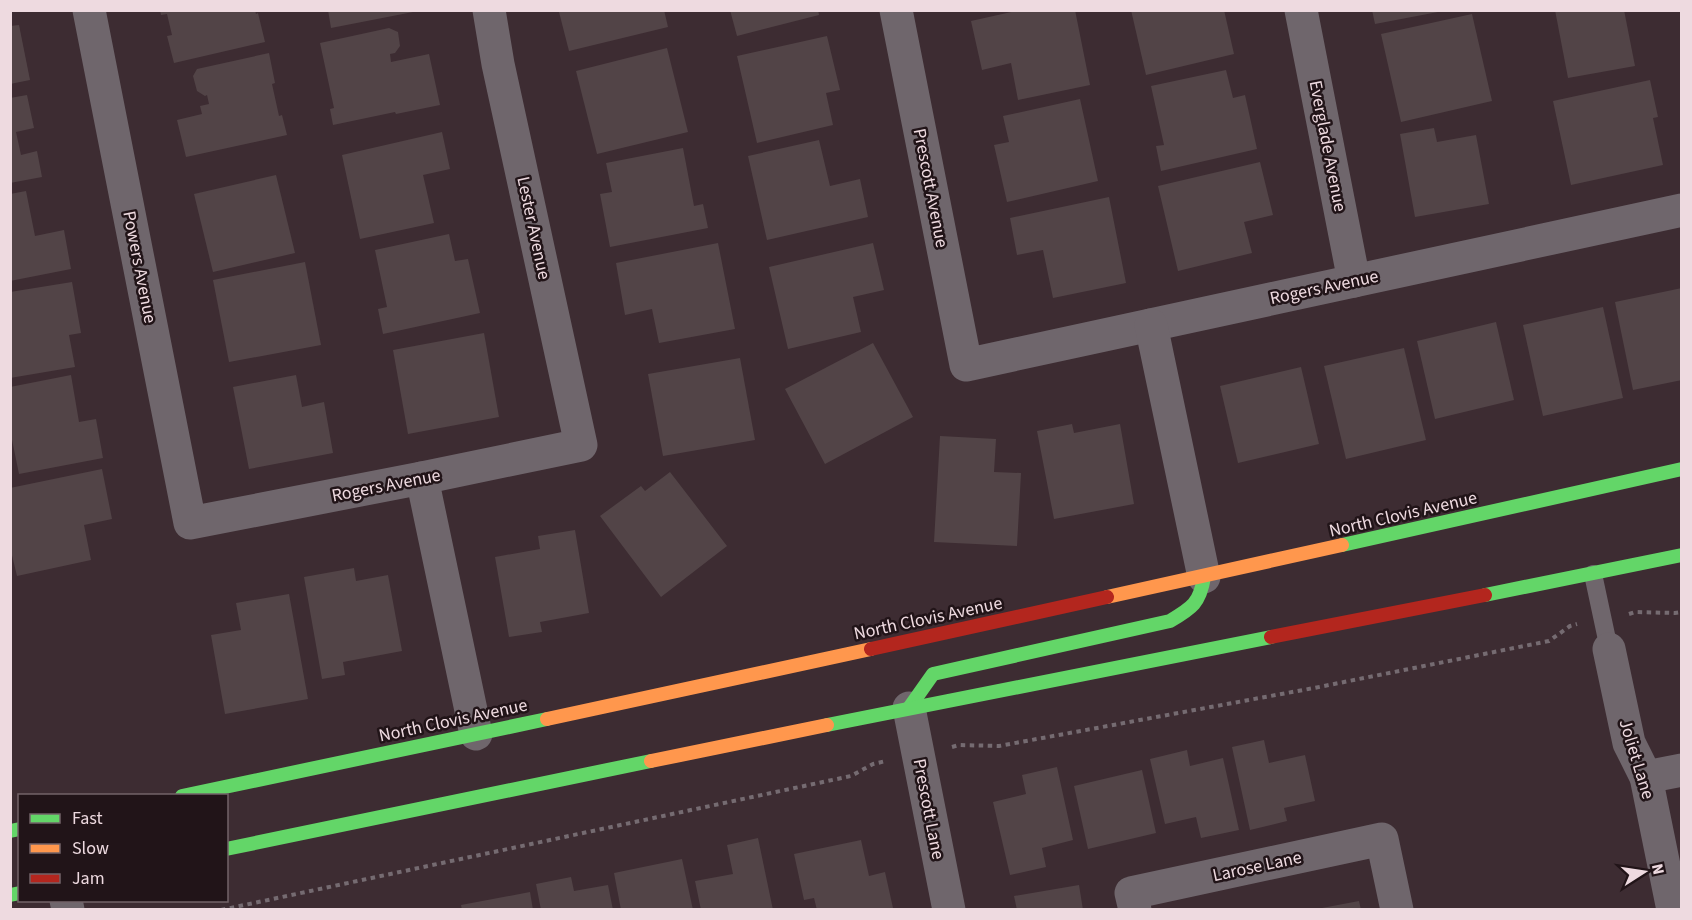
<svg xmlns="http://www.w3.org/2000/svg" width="1692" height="920" font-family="'Source Sans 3',sans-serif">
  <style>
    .building { fill: #524447 }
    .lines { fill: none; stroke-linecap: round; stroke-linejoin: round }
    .path { stroke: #756b71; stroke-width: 4; stroke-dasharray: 4.5 4.5; stroke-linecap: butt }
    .lane { stroke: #6f666c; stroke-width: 18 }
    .street { stroke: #6f666c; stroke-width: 33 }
    .fast { stroke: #63d668; stroke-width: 14 }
    .slow { stroke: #ff974d; stroke-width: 14 }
    .jam { stroke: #b3261e; stroke-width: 14 }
    .labels { text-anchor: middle; stroke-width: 5; stroke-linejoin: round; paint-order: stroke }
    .street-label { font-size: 18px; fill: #eedae0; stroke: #211418 }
  </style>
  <rect width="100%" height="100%" fill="#3d2c32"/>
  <g class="building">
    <path d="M 160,10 L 255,10 L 256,14 L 258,13 L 265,42 L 174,63 L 167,36 L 172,35 L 167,14 L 161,15 Z"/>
    <path d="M 328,10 L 413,10 L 413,12 L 331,28 Z"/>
    <path d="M 563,10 L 664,10 L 668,27 L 569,51 L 559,12 Z"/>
    <path d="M 730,10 L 818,10 L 819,15 L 737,36 Z"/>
    <path d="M 1020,10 L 1075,10 L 1090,85 L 1018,100 L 1011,63 L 982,70 L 971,21 Z"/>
    <path d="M 1131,10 L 1224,10 L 1234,54 L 1146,75 Z"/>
    <path d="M 1372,10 L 1438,10 L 1438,12 L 1375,24 Z"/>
    <path d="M 1555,10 L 1624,10 L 1635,66 L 1568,78 Z"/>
    <path d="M 1472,14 L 1492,101 L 1401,122 L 1381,34 Z"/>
    <path d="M 19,25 L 30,80 L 10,84 L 10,26 Z"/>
    <path d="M 389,28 L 398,32 L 400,46 L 395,53 L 390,54 L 391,62 L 429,54 L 440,105 L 396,114 L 395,112 L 333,125 L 330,109 L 334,108 L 320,43 Z"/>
    <path d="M 827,36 L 840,90 L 826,93 L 833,125 L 757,143 L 737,56 Z"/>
    <path d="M 667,48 L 688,132 L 597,154 L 576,71 Z"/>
    <path d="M 269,53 L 275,83 L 272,84 L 279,116 L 282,115 L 287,135 L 186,157 L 177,120 L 202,114 L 200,106 L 209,104 L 207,95 L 205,96 L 197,91 L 193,76 L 197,69 Z"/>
    <path d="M 1226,70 L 1233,98 L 1245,95 L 1257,149 L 1161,171 L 1156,146 L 1164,145 L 1151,86 Z"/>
    <path d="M 1650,80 L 1658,117 L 1653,118 L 1663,165 L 1571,185 L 1553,101 Z"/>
    <path d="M 27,95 L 34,128 L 16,132 L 21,155 L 37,151 L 42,177 L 10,183 L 10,98 Z"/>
    <path d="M 1080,99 L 1098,181 L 1007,202 L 994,145 L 1009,142 L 1003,116 Z"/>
    <path d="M 1434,128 L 1437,142 L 1476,135 L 1489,204 L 1415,217 L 1400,134 Z"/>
    <path d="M 442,132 L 450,169 L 423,175 L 434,223 L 360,239 L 342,155 Z"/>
    <path d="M 819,140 L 830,186 L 860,179 L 868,217 L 767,240 L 748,156 Z"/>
    <path d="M 683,148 L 694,206 L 703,204 L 708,228 L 610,247 L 600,194 L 612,192 L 606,163 Z"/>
    <path d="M 1260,162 L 1273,215 L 1244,222 L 1252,253 L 1178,271 L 1158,186 Z"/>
    <path d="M 276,175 L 295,253 L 213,272 L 194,194 Z"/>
    <path d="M 26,191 L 35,236 L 64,230 L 71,269 L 10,281 L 10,194 Z"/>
    <path d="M 1109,197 L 1126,283 L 1053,298 L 1043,250 L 1017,255 L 1010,218 Z"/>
    <path d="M 449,234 L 455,261 L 468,259 L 480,313 L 383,334 L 378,309 L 387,307 L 375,250 Z"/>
    <path d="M 718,243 L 735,329 L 659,343 L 652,309 L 625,315 L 616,263 Z"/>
    <path d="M 873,243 L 884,290 L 853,297 L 861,332 L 788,349 L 769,267 Z"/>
    <path d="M 305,262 L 321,345 L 229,362 L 213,280 Z"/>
    <path d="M 72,282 L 81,333 L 69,335 L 75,367 L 10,378 L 10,292 Z"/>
    <path d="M 1682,288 L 1682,380 L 1633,390 L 1615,302 Z"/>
    <path d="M 1603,307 L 1623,398 L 1543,416 L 1523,325 Z"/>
    <path d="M 1496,322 L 1514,400 L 1435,419 L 1417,341 Z"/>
    <path d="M 484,333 L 499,417 L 408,434 L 393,350 Z"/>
    <path d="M 873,343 L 913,417 L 825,464 L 785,389 Z"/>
    <path d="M 1404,348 L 1426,440 L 1346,459 L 1324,366 Z"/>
    <path d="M 740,358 L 755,440 L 663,456 L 648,374 Z"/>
    <path d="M 1301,367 L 1319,444 L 1238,463 L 1220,386 Z"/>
    <path d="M 71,375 L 79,422 L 96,419 L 103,458 L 19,474 L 10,430 L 10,387 Z"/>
    <path d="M 296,375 L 302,407 L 324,402 L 333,453 L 249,469 L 233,387 Z"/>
    <path d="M 1072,424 L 1074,433 L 1120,424 L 1134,504 L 1054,519 L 1037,431 Z"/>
    <path d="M 940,436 L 996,439 L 994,472 L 1021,473 L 1017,546 L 934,542 Z"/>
    <path d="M 102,469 L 112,519 L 84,525 L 91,560 L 17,576 L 10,547 L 10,488 Z"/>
    <path d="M 670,472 L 727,546 L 661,597 L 600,516 L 641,486 L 645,491 Z"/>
    <path d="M 575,530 L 589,613 L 540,622 L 542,632 L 509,637 L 495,557 L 540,549 L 538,536 Z"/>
    <path d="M 354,568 L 356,581 L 388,575 L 402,651 L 343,662 L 345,675 L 322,679 L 304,577 Z"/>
    <path d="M 289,594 L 308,699 L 225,714 L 211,635 L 241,630 L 236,603 Z"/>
    <path d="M 1264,740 L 1269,763 L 1305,755 L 1315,801 L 1284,808 L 1287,821 L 1250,830 L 1232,747 Z"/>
    <path d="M 1187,750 L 1190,766 L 1223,758 L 1239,830 L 1201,838 L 1196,817 L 1165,824 L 1150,759 Z"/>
    <path d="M 1057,767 L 1073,840 L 1042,848 L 1046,867 L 1010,875 L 993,802 L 1026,794 L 1022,775 Z"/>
    <path d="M 1142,770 L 1156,833 L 1088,849 L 1074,786 Z"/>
    <path d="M 758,838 L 773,910 L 701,910 L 695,881 L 733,874 L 727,845 Z"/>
    <path d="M 861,840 L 869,876 L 885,872 L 893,908 L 817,910 L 814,898 L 804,900 L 794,854 Z"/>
    <path d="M 682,859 L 693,910 L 621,910 L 614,873 Z"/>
    <path d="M 571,877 L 574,891 L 608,885 L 613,910 L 541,910 L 536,884 Z"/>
    <path d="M 1079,885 L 1083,910 L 1017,910 L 1014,896 Z"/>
    <path d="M 530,892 L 533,910 L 462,910 L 461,905 Z"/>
    <path d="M 1359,901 L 1361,910 L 1322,910 L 1322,908 Z"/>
  </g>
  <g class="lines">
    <g class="path">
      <path d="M 1629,614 L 1635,612 L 1675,613 L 1682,612"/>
      <path d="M 952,747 L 959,745 L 999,746 L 1314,688 L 1549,641 L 1570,626 L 1577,624"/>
      <path d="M 221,910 L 851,776 L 873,764 L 886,761"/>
    </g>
    <path class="lane" d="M 1593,574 L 1609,649"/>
    <g class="street">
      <path d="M 89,10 L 190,523 L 422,478 L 581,445 L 498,64 L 489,10"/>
      <path d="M 896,10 L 966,365 L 1682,210"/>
      <path d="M 1301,10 L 1354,281"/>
      <path d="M 1151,325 L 1204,577"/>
      <path d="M 422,478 L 476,734"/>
      <path d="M 1609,649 L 1629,743 L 1646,777 L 1673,910"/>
      <path d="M 909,708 L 949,910"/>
      <path d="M 1646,777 L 1682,770"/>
      <path d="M 66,900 L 68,910"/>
      <path d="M 1135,910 L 1131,893 L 1382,839 L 1397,910"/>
    </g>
    <g class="fast">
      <path d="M 1342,545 L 1682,469"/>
      <path d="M 1485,595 L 1682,555"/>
      <path d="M 909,708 L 933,674 L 1170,621 C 1192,608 1200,603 1204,577"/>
      <path d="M 827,725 L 1271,637"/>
      <path d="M 182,796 L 547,719"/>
      <path d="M 10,831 L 20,829"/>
      <path d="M 226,849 L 651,761"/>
      <path d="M 10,895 L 20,893"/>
    </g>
    <g class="slow">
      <path d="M 1107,597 L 1342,545"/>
      <path d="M 547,719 L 871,649"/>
      <path d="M 651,761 L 827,725"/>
    </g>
    <g class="jam">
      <path d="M 1271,637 L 1485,595"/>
      <path d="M 871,649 L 1107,597"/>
    </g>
  </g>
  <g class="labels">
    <g class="street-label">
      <text transform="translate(1328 146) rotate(79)" y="6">Everglade Avenue</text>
      <text transform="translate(931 188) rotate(79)" y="6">Prescott Avenue</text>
      <text transform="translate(534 228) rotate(78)" y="6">Lester Avenue</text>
      <text transform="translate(140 267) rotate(79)" y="6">Powers Avenue</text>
      <text transform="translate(1324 287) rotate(-12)" y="6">Rogers Avenue</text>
      <text transform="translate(386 485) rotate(-11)" y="6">Rogers Avenue</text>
      <text transform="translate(1403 514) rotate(-13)" y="6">North Clovis Avenue</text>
      <text transform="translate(928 618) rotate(-12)" y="6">North Clovis Avenue</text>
      <text transform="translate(453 720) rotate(-12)" y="6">North Clovis Avenue</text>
      <text transform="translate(1637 759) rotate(73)" y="6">Joliet Lane</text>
      <text transform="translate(929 809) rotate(79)" y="6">Prescott Lane</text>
      <text transform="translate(1257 866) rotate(-12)" y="6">Larose Lane</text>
    </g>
  </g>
  <rect width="1692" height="920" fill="none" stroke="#eedae0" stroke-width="24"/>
  <rect x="18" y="794" width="210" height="108" fill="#211418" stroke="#736368" stroke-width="1.5"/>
  <rect x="30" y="814" width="30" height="9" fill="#63d668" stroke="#736368" stroke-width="1.5"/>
  <text x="72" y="824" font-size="18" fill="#eedae0">Fast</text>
  <rect x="30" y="844" width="30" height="9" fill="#ff974d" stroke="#736368" stroke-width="1.5"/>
  <text x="72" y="854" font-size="18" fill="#eedae0">Slow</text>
  <rect x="30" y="874" width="30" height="9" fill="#b3261e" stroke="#736368" stroke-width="1.5"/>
  <text x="72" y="884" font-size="18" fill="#eedae0">Jam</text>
  <g transform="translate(1644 872) rotate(78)" stroke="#211418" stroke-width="4.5" paint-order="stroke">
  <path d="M0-4.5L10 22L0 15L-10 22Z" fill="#eedae0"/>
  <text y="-9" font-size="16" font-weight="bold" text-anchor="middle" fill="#eedae0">N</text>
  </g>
</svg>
